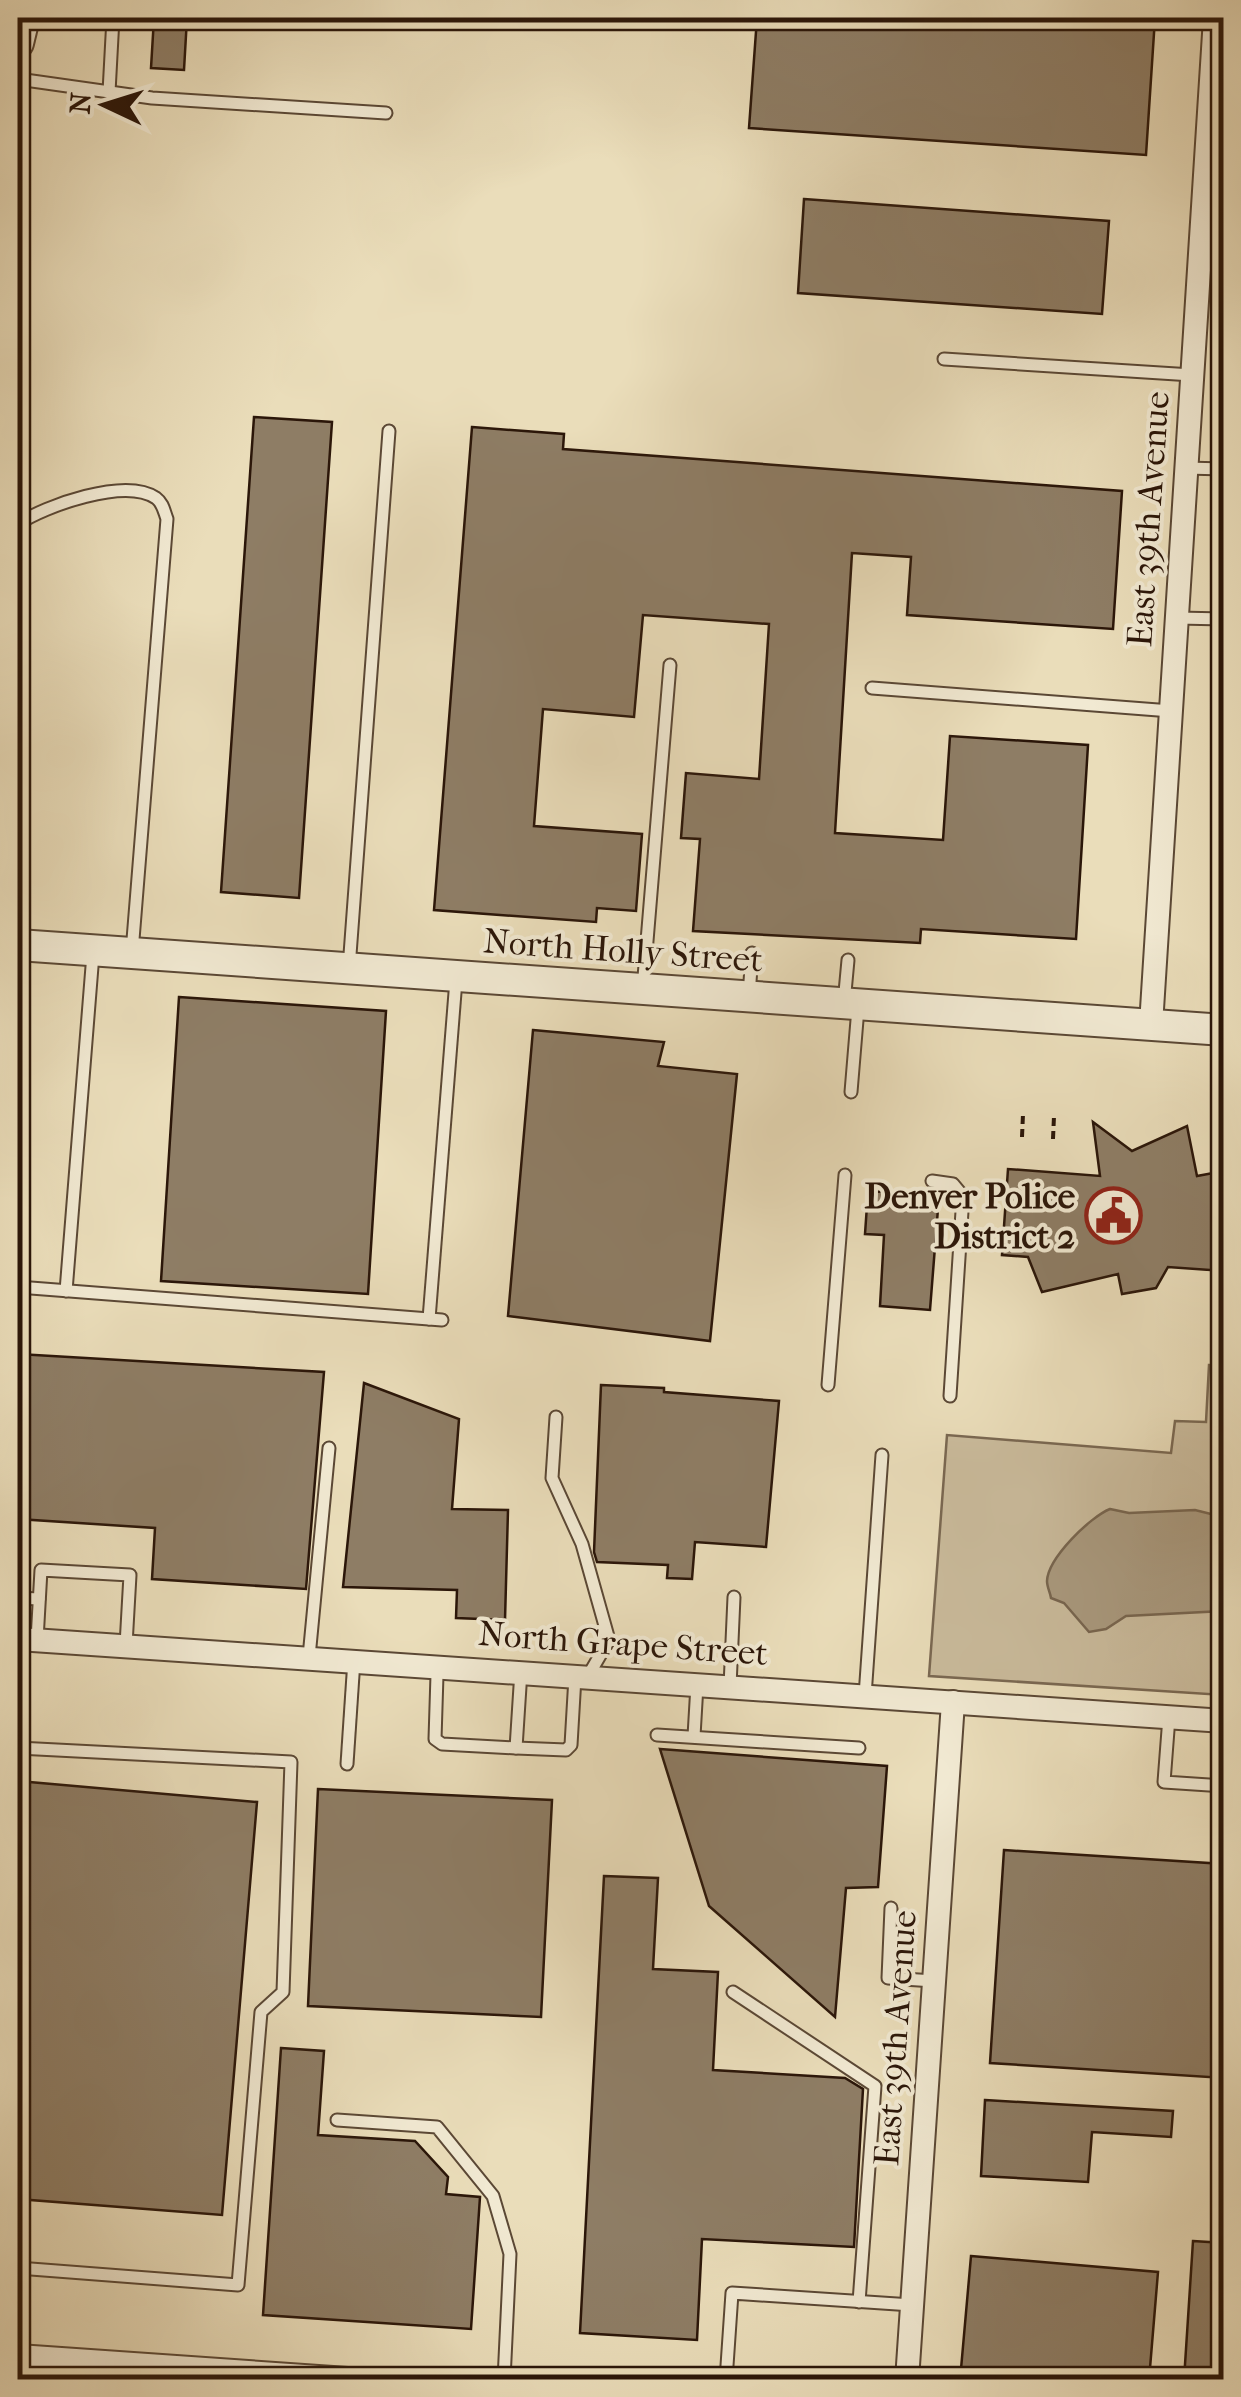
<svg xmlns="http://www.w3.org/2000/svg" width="1241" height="2397" font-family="'IM FELL French Canon',serif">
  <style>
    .green { fill: #cabb9c; stroke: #7a6852; stroke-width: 2.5 }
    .water { fill: #a9997e; stroke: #77654f; stroke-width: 2.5 }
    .building { fill: #8e7d65; stroke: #2b1609; stroke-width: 2.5 }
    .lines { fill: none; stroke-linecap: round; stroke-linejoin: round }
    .service-casing { stroke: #5b4835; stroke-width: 15 }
    .minor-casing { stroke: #5b4835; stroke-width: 26 }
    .tertiary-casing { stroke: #5b4835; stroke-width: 34 }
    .path { stroke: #2b1609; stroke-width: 4; stroke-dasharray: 8 5; stroke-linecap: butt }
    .service { stroke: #f1e9d2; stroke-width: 11 }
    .minor { stroke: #f1e9d2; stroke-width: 22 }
    .tertiary { stroke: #f1e9d2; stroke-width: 30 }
    .labels { text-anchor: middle; stroke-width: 8; stroke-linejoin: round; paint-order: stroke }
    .street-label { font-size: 35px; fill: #2b1609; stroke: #f1e9d2 }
    .poi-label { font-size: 35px; font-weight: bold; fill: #2b1609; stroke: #f1e9d2; text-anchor: end }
  </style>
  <rect width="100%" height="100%" fill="#eaddba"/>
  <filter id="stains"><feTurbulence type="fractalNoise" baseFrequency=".002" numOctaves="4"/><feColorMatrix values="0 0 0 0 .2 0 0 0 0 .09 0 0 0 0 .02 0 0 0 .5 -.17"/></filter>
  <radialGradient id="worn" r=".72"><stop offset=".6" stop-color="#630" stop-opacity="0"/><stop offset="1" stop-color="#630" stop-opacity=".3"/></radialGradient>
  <path class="green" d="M 1209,1365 L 1223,1366 L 1223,1695 L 929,1676 L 947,1435 L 1171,1453 L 1175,1421 L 1206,1422 Z"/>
  <path class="water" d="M 1110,1509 L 1129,1513 L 1195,1510 L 1223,1517 L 1223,1611 L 1126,1616 L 1106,1629 L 1089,1632 L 1064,1603 L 1051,1598 C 1050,1592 1047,1587 1047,1581 C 1048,1558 1090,1517 1110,1509 Z"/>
  <g class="building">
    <path d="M 154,18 L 187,18 L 184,70 L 151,68 Z"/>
    <path d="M 757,18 L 1155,18 L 1146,155 L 749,128 Z"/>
    <path d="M 804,199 L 1109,221 L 1102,314 L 798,293 Z"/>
    <path d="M 254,417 L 332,422 L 299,898 L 221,892 Z"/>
    <path d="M 472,427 L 564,434 L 563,449 L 1122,491 L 1113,629 L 907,615 L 911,557 L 852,553 L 835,833 L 943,840 L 950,736 L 1088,745 L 1076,939 L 921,929 L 920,943 L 693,931 L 700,839 L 681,838 L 686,773 L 759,779 L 769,624 L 643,615 L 634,717 L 543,709 L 534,826 L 642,834 L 636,911 L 597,908 L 596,922 L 434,910 Z"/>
    <path d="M 179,997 L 386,1011 L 368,1294 L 161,1281 Z"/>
    <path d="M 533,1030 L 664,1042 L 658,1066 L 737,1074 L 710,1341 L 508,1316 Z"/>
    <path d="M 1093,1122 L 1132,1151 L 1187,1126 L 1197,1176 L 1224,1171 L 1224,1271 L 1168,1267 L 1156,1288 L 1122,1294 L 1118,1274 L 1042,1292 L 1028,1257 L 1002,1255 L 1008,1169 L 1100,1176 Z"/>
    <path d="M 868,1191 L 939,1196 L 930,1310 L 880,1306 L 884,1235 L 865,1234 Z"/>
    <path d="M 18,1354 L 324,1372 L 306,1589 L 152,1579 L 155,1528 L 18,1519 Z"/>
    <path d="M 364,1383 L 459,1419 L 452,1509 L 508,1510 L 505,1620 L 456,1618 L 457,1590 L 343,1587 Z"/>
    <path d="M 601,1385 L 664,1388 L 664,1392 L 779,1401 L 766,1547 L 695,1542 L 692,1579 L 667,1578 L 668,1565 L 597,1562 L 594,1552 Z"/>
    <path d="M 660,1749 L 887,1766 L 878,1887 L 846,1888 L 835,2017 L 709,1906 Z"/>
    <path d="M 18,1781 L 257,1802 L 222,2215 L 18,2199 Z"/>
    <path d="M 318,1789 L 552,1800 L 541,2017 L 308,2006 Z"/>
    <path d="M 1004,1850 L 1224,1864 L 1224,2078 L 990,2063 Z"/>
    <path d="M 604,1876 L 658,1878 L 653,1969 L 718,1972 L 713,2070 L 845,2078 L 863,2089 L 854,2247 L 702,2239 L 697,2340 L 580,2333 Z"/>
    <path d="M 281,2048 L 324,2051 L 318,2135 L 415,2141 L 448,2177 L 446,2194 L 480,2197 L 471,2329 L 263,2315 Z"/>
    <path d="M 985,2100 L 1173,2111 L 1171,2137 L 1092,2132 L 1088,2182 L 981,2176 Z"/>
    <path d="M 1193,2241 L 1224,2243 L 1224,2380 L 1184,2380 Z"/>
    <path d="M 971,2256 L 1158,2272 L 1149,2380 L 1079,2380 L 961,2369 Z"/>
  </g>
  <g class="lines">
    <defs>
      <g id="service">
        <path d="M 18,79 L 152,98 L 386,113"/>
        <path d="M 109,92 L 113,18"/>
        <path d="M 944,359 L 1192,375"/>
        <path d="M 1186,468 L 1224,469"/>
        <path d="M 18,524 C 45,506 125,477 156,498 C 163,503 164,511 167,519 L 132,952"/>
        <path d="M 1178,618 L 1224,619"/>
        <path d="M 872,688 L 1171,711"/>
        <path d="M 349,968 L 389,431"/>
        <path d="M 643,989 L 670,665"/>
        <path d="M 749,996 L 752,953"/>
        <path d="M 844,1003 L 848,960"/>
        <path d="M 851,1092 L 858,1008"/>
        <path d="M 932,1181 L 953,1184 L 963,1196 L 950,1396"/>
        <path d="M 18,1287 L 442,1320"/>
        <path d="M 66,1291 L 93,954"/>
        <path d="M 429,1319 L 456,980"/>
        <path d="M 828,1385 L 845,1175"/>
        <path d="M 556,1417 L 552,1478 L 582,1544 L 609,1640 L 588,1676"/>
        <path d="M 18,1598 L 39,1599"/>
        <path d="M 37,1640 L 41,1570 L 130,1575 L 126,1645"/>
        <path d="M 309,1657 L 329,1448"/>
        <path d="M 437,1675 L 435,1739 L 442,1744 L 516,1748 L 521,1671"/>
        <path d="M 730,1686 L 734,1597"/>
        <path d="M 865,1696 L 882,1455"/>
        <path d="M 1169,1717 L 1164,1782 L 1224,1786"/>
        <path d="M 657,1735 L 859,1748"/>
        <path d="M 694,1736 L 697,1685"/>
        <path d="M 18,1748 L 291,1762 L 283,1992 L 261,2012 L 238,2285 L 18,2268"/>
        <path d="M 516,1748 L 566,1750 L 571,1745 L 575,1677"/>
        <path d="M 347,1764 L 354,1660"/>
        <path d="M 891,1908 L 888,1978 L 934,1981"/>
        <path d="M 733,1992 L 875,2086 L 859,2302"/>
        <path d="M 337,2120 L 437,2127 L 493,2196 L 510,2254 L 504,2380"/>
        <path d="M 726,2380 L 732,2293 L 912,2305"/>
      </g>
      <g id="minor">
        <path d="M 1151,1025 L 1215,18"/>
        <path d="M 18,1639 L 1224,1721"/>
        <path d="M 18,2356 L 362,2380"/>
        <path d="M 907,2380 L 953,1702"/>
      </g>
      <g id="tertiary">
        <path d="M 18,43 L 24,18"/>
        <path d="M 18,945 L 1224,1030"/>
      </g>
    </defs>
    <use href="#service" class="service-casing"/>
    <use href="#minor" class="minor-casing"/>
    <use href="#tertiary" class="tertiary-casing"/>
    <g class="path">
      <path d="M 1022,1137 L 1023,1114"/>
      <path d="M 1053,1139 L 1054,1116"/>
    </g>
    <use href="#service" class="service"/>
    <use href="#minor" class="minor"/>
    <use href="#tertiary" class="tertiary"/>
  </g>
  <defs>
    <symbol id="civic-ring" viewBox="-11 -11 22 22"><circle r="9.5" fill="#f1e9d2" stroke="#8f2418" stroke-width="1.5"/><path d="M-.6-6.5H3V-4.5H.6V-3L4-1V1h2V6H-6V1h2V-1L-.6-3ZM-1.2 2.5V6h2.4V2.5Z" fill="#8f2418"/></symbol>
  </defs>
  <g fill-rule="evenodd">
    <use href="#civic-ring" x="1082" y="1184" width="63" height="63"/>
  </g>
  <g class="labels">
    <g class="street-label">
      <text transform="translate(1148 519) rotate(-86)" y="12">East 39th Avenue</text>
      <text transform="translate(623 950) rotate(4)" y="12">North Holly Street</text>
      <text transform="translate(623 1643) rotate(4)" y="12">North Grape Street</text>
      <text transform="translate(895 2038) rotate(-86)" y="12">East 39th Avenue</text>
    </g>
    <g class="poi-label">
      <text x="1075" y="1208">Denver Police<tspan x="1075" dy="40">District 2</tspan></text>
    </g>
  </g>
  <rect width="1241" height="2397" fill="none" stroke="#eaddba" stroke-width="60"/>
  <rect x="20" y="20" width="1201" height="2357" fill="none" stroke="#2b1609" stroke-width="5"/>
  <rect x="30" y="30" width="1181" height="2337" fill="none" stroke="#2b1609" stroke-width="2.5"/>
  <g transform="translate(105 105) rotate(274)" stroke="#f1e9d2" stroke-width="8" paint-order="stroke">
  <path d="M0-8L18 38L0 25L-18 38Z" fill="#2b1609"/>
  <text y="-15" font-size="28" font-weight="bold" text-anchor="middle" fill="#2b1609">N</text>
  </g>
  <rect width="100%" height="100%" filter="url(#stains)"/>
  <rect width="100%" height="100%" fill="url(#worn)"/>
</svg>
